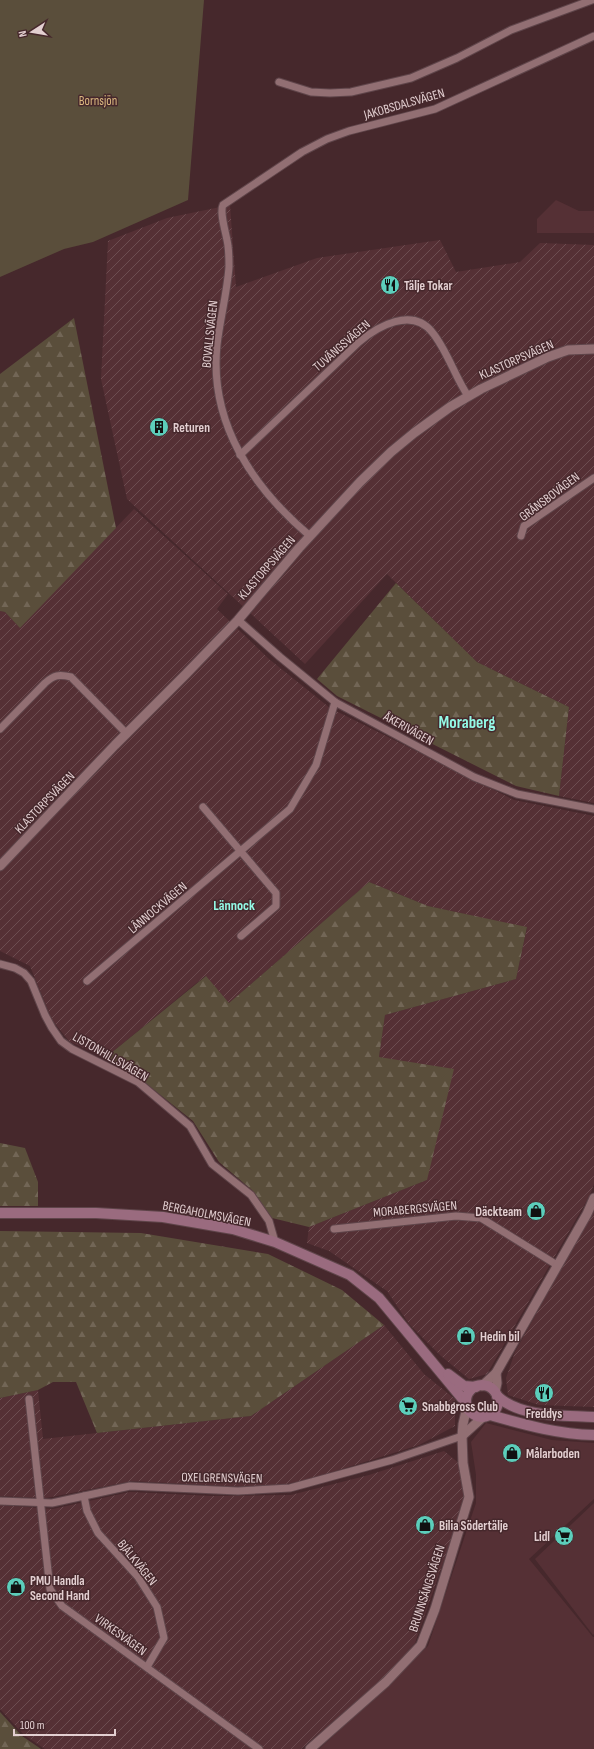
<svg xmlns="http://www.w3.org/2000/svg" width="594" height="1749" font-family="'Sofia Sans Condensed',sans-serif">
  <style>
    .built { fill: #553035 }
    .industrial { fill: url(#industrial-furrows) }
    .forest { fill: url(#forest-firs) }
    .green { fill: #5a4e3b }
    .lines { fill: none; stroke-linecap: round; stroke-linejoin: round }
    .minor-casing { stroke: #5f454a; stroke-width: 9 }
    .tertiary-casing { stroke: #5f454a; stroke-width: 11 }
    .secondary-casing { stroke: #5f454a; stroke-width: 12 }
    .minor { stroke: #926f73; stroke-width: 7 }
    .tertiary { stroke: #926f73; stroke-width: 9 }
    .secondary { stroke: #9a6b7f; stroke-width: 10 }
    .labels { text-anchor: middle; stroke-width: 3; stroke-linejoin: round; paint-order: stroke }
    .park-label { font-size: 13px; fill: #dcb980; stroke: #46282c }
    .street-label { font-size: 13px; fill: #e3cfd1; stroke: #46282c }
    .poi-label { font-size: 13px; font-weight: bold; fill: #e3cfd1; stroke: #46282c; text-anchor: start }
    .neighbourhood-label { font-size: 14px; font-weight: bold; fill: #94fae7; stroke: #46282c }
    .district-label { font-size: 17px; font-weight: bold; fill: #94fae7; stroke: #46282c }
  </style>
  <defs>
    <pattern id="industrial-furrows" width="10" height="10" patternUnits="userSpaceOnUse"><rect width="10" height="10" fill="#553035"/><path d="M-1 1l2-2M0 10L10 0M9 11l2-2" fill="none" stroke="#6d4d51"/></pattern>
    <pattern id="forest-firs" width="22" height="20" patternUnits="userSpaceOnUse"><rect width="22" height="20" fill="#5a4e3b"/><path d="M5 1l3.5 6h-7zM16 11l3.5 6h-7z" fill="#726656"/></pattern>
  </defs>
  <rect width="100%" height="100%" fill="#46282c"/>
  <g class="built">
    <path d="M 556,200 L 579,211 L 594,211 L 594,233 L 537,233 L 537,219 Z"/>
    <path d="M 486,1423 L 552,1440 L 594,1443 L 594,1499 L 529,1559 L 593,1637 L 594,1637 L 594,1749 L 319,1749 L 345,1725 L 428,1646 L 476,1503 L 476,1475 L 471,1442 Z"/>
    <path d="M 594,1503 L 594,1634 L 593,1635 L 535,1559 Z"/>
  </g>
  <g class="industrial">
    <path d="M 230,205 L 236,287 L 317,258 L 440,240 L 456,272 L 520,262 L 540,243 L 594,245 L 594,803 L 559,796 L 569,707 L 477,662 L 387,574 L 305,664 L 127,499 L 101,379 L 108,241 L 167,218 Z"/>
    <path d="M 134,509 L 228,594 L 217,609 L 269,659 L 330,708 L 514,800 L 594,816 L 594,1184 L 590,1195 L 487,1374 L 469,1379 L 441,1356 L 409,1324 L 387,1291 L 329,1251 L 307,1243 L 309,1227 L 427,1180 L 379,1057 L 385,1015 L 516,979 L 527,928 L 428,906 L 369,882 L 229,1003 L 205,976 L 105,1058 L 69,1041 L 52,1020 L 30,966 L 0,951 L 0,611 L 5,612 L 20,627 Z"/>
    <path d="M 594,1210 L 594,1407 L 539,1405 L 508,1395 L 506,1378 L 515,1352 Z"/>
    <path d="M 384,1325 L 424,1374 L 455,1399 L 455,1426 L 419,1445 L 307,1480 L 286,1484 L 247,1487 L 132,1481 L 46,1498 L 0,1496 L 0,1398 L 38,1390 L 43,1439 L 251,1416 Z"/>
    <path d="M 444,1451 L 460,1464 L 465,1500 L 415,1643 L 395,1666 L 373,1687 L 301,1749 L 45,1749 L 24,1735 L 0,1709 L 0,1505 L 53,1509 L 130,1492 L 211,1496 L 291,1495 L 369,1475 Z"/>
  </g>
  <g class="forest">
    <path d="M 74,318 L 116,528 L 20,628 L 5,612 L 0,611 L 0,374 Z"/>
    <path d="M 396,583 L 477,662 L 569,707 L 559,796 L 516,786 L 337,696 L 317,679 Z"/>
    <path d="M 369,882 L 428,906 L 527,927 L 516,979 L 385,1015 L 379,1057 L 454,1069 L 427,1180 L 309,1227 L 272,1218 L 252,1190 L 219,1162 L 193,1121 L 138,1077 L 105,1058 L 206,976 L 229,1003 Z"/>
    <path d="M 0,1143 L 25,1148 L 38,1182 L 38,1206 L 0,1206 Z"/>
    <path d="M 0,1231 L 141,1233 L 268,1254 L 342,1290 L 384,1325 L 251,1416 L 97,1433 L 76,1382 L 53,1382 L 38,1390 L 0,1398 Z"/>
    <path d="M 0,1712 L 22,1736 L 41,1749 L 0,1749 Z"/>
  </g>
  <path class="green" d="M 0,0 L 204,0 L 188,200 L 93,242 L 64,249 L 0,277 Z"/>
  <g class="lines">
    <defs>
      <g id="minor">
        <path d="M 279,82 L 311,92 L 330,93 L 351,92 L 411,78 L 457,58 L 511,30 L 592,0"/>
        <path d="M 240,455 L 359,342 C 378,326 412,307 432,332 C 447,350 455,377 468,396"/>
        <path d="M 310,536 C 253,488 209,423 217,345 C 220,319 227,293 229,267 C 229,260 229,253 228,246 C 227,236 219,213 223,205 L 302,152 L 327,139 L 349,131 L 435,109 L 594,36"/>
        <path d="M 521,536 L 524,526 L 594,478"/>
        <path d="M 238,620 L 280,657 L 335,702 L 474,777 L 517,794 L 594,809"/>
        <path d="M 0,729 L 45,683 C 54,675 59,674 71,677 L 127,734"/>
        <path d="M 203,807 L 276,893 L 276,906 L 241,936"/>
        <path d="M 0,964 L 15,968 L 24,973 L 31,981 L 45,1015 L 52,1028 L 61,1041 L 72,1049 L 138,1082 L 190,1126 L 212,1164 L 251,1195 L 269,1221 L 275,1242"/>
        <path d="M 87,981 L 290,809 L 316,765 L 335,702"/>
        <path d="M 334,1229 L 456,1216 L 481,1218 L 557,1265"/>
        <path d="M 29,1399 L 50,1589 L 62,1606 L 259,1749"/>
        <path d="M 84,1496 L 87,1511 L 98,1533 L 138,1577 L 157,1607 L 164,1638 L 147,1667"/>
        <path d="M 0,1501 L 52,1503 L 130,1486 L 238,1491 L 290,1488 L 392,1460 L 462,1436"/>
      </g>
      <g id="tertiary">
        <path d="M 0,866 L 115,745 L 186,674 L 238,620 L 299,548 L 360,482 L 391,452 L 414,433 L 450,407 L 481,389 L 548,357 L 568,350 L 594,349"/>
        <path d="M 482,1386 L 496,1373 L 587,1214 L 594,1198"/>
        <path d="M 495,1392 L 497,1383 L 496,1373"/>
        <path d="M 462,1436 L 483,1417"/>
        <path d="M 310,1749 L 386,1682 L 421,1645 L 435,1609 L 469,1497 L 463,1463 L 462,1436 L 463,1424 L 467,1407"/>
      </g>
      <g id="secondary">
        <path d="M 0,1213 L 96,1213 L 163,1217 L 233,1229 L 275,1242 L 350,1275 L 379,1298 L 466,1403"/>
        <path d="M 448,1374 L 464,1386 L 476,1387"/>
        <circle cx="482" cy="1401" r="16"/>
        <path d="M 497,1396 C 521,1418 563,1415 594,1417"/>
        <path d="M 490,1415 C 526,1425 557,1434 594,1435"/>
      </g>
    </defs>
    <use href="#minor" class="minor-casing"/>
    <use href="#tertiary" class="tertiary-casing"/>
    <use href="#secondary" class="secondary-casing"/>
    <use href="#minor" class="minor"/>
    <use href="#tertiary" class="tertiary"/>
    <use href="#secondary" class="secondary"/>
  </g>
  <defs>
    <symbol id="restaurant-disc" viewBox="-11 -11 22 22"><circle r="9.5" fill="#5ccebb" stroke="#46282c"/><path d="M-5-6h1v4h1v-4h1v4h1v-4h1v5L-1.5 .5V6h-2V.5L-5-1ZM5-6V6H3V1.5H1.5Q1.5-4 5-6Z" fill="#111"/></symbol>
    <symbol id="building-disc" viewBox="-11 -11 22 22"><circle r="9.5" fill="#5ccebb" stroke="#46282c"/><path d="M-4-6H4V6H1V3H-1V6H-4ZM-2.5-4.3h1.7v1.8h-1.7ZM.8-4.3h1.7v1.8H.8ZM-2.5-1h1.7V.8h-1.7ZM.8-1h1.7V.8H.8Z" fill="#111"/></symbol>
    <symbol id="shop-disc" viewBox="-11 -11 22 22"><circle r="9.5" fill="#5ccebb" stroke="#46282c"/><path d="M-5-2.5h2.3a2.7 3.5 0 0 1 5.4 0H5L5.5 6h-11ZM-1.5-2.5h3a1.5 2.3 0 0 0-3 0Z" fill="#111"/></symbol>
    <symbol id="supermarket-disc" viewBox="-11 -11 22 22"><circle r="9.5" fill="#5ccebb" stroke="#46282c"/><path d="M-6-5.5h2.5l.6 2H6L4.5 2H-2.5L-4.4-4H-6ZM-1.5 3.2a1.3 1.3 0 1 0 .1 0ZM3 3.2a1.3 1.3 0 1 0 .1 0Z" fill="#111"/></symbol>
  </defs>
  <g fill-rule="evenodd">
    <use href="#restaurant-disc" x="379" y="274" width="22" height="22"/>
    <use href="#building-disc" x="148" y="416" width="22" height="22"/>
    <use href="#shop-disc" x="525" y="1200" width="22" height="22"/>
    <use href="#shop-disc" x="455" y="1325" width="22" height="22"/>
    <use href="#restaurant-disc" x="533" y="1382" width="22" height="22"/>
    <use href="#supermarket-disc" x="397" y="1395" width="22" height="22"/>
    <use href="#shop-disc" x="501" y="1442" width="22" height="22"/>
    <use href="#shop-disc" x="414" y="1514" width="22" height="22"/>
    <use href="#supermarket-disc" x="553" y="1525" width="22" height="22"/>
    <use href="#shop-disc" x="5" y="1576" width="22" height="22"/>
  </g>
  <g class="labels">
    <g class="park-label">
      <text x="98" y="105">Bornsjön</text>
    </g>
    <g class="street-label">
      <text transform="translate(404 103) rotate(-16)" y="5">JAKOBSDALSVÄGEN</text>
      <text transform="translate(209 334) rotate(-84)" y="5">BOVALLSVÄGEN</text>
      <text transform="translate(341 345) rotate(-41)" y="5">TUVÄNGSVÄGEN</text>
      <text transform="translate(516 359) rotate(-24)" y="5">KLASTORPSVÄGEN</text>
      <text transform="translate(549 496) rotate(-37)" y="5">GRÄNSBOVÄGEN</text>
      <text transform="translate(266 567) rotate(-49)" y="5">KLASTORPSVÄGEN</text>
      <text transform="translate(409 728) rotate(29)" y="5">ÅKERIVÄGEN</text>
      <text transform="translate(44 802) rotate(-46)" y="5">KLASTORPSVÄGEN</text>
      <text transform="translate(157 907) rotate(-40)" y="5">LÄNNOCKVÄGEN</text>
      <text transform="translate(111 1056) rotate(30)" y="5">LISTONHILLSVÄGEN</text>
      <text transform="translate(415 1208) rotate(-5)" y="5">MORABERGSVÄGEN</text>
      <text transform="translate(207 1213) rotate(11)" y="5">BERGAHOLMSVÄGEN</text>
      <text transform="translate(222 1477) rotate(1)" y="5">OXELGRENSVÄGEN</text>
      <text transform="translate(138 1562) rotate(51)" y="5">BJÄLKVÄGEN</text>
      <text transform="translate(426 1588) rotate(-72)" y="5">BRUNNSÄNGSVÄGEN</text>
      <text transform="translate(121 1634) rotate(36)" y="5">VIRKESVÄGEN</text>
    </g>
    <g class="poi-label">
      <text x="404" y="290">Tälje Tokar</text>
      <text x="173" y="432">Returen</text>
      <text x="522" y="1216" text-anchor="end">Däckteam</text>
      <text x="480" y="1341">Hedin bil</text>
      <text x="422" y="1411">Snabbgross Club</text>
      <text x="544" y="1418" text-anchor="middle">Freddys</text>
      <text x="526" y="1458">Målarboden</text>
      <text x="439" y="1530">Bilia Södertälje</text>
      <text x="550" y="1541" text-anchor="end">Lidl</text>
      <text x="30" y="1585">PMU Handla<tspan x="30" dy="15">Second Hand</tspan></text>
    </g>
    <g class="neighbourhood-label">
      <text x="234" y="910">Lännock</text>
    </g>
    <g class="district-label">
      <text x="467" y="728">Moraberg</text>
    </g>
  </g>
  <g transform="translate(32 32) rotate(258)" stroke="#46282c" stroke-width="3" paint-order="stroke">
  <path d="M0-3L7 15L0 10L-7 15Z" fill="#e3cfd1"/>
  <text y="-6" font-size="11" font-weight="bold" text-anchor="middle" fill="#e3cfd1">N</text>
  </g>
  <path d="M14 1729v6h101v-6" fill="none" stroke="#e3cfd1" stroke-width="2"/>
  <text x="20" y="1729" font-size="12" fill="#e3cfd1" stroke="#46282c" stroke-width="3" paint-order="stroke">100 m</text>
</svg>
